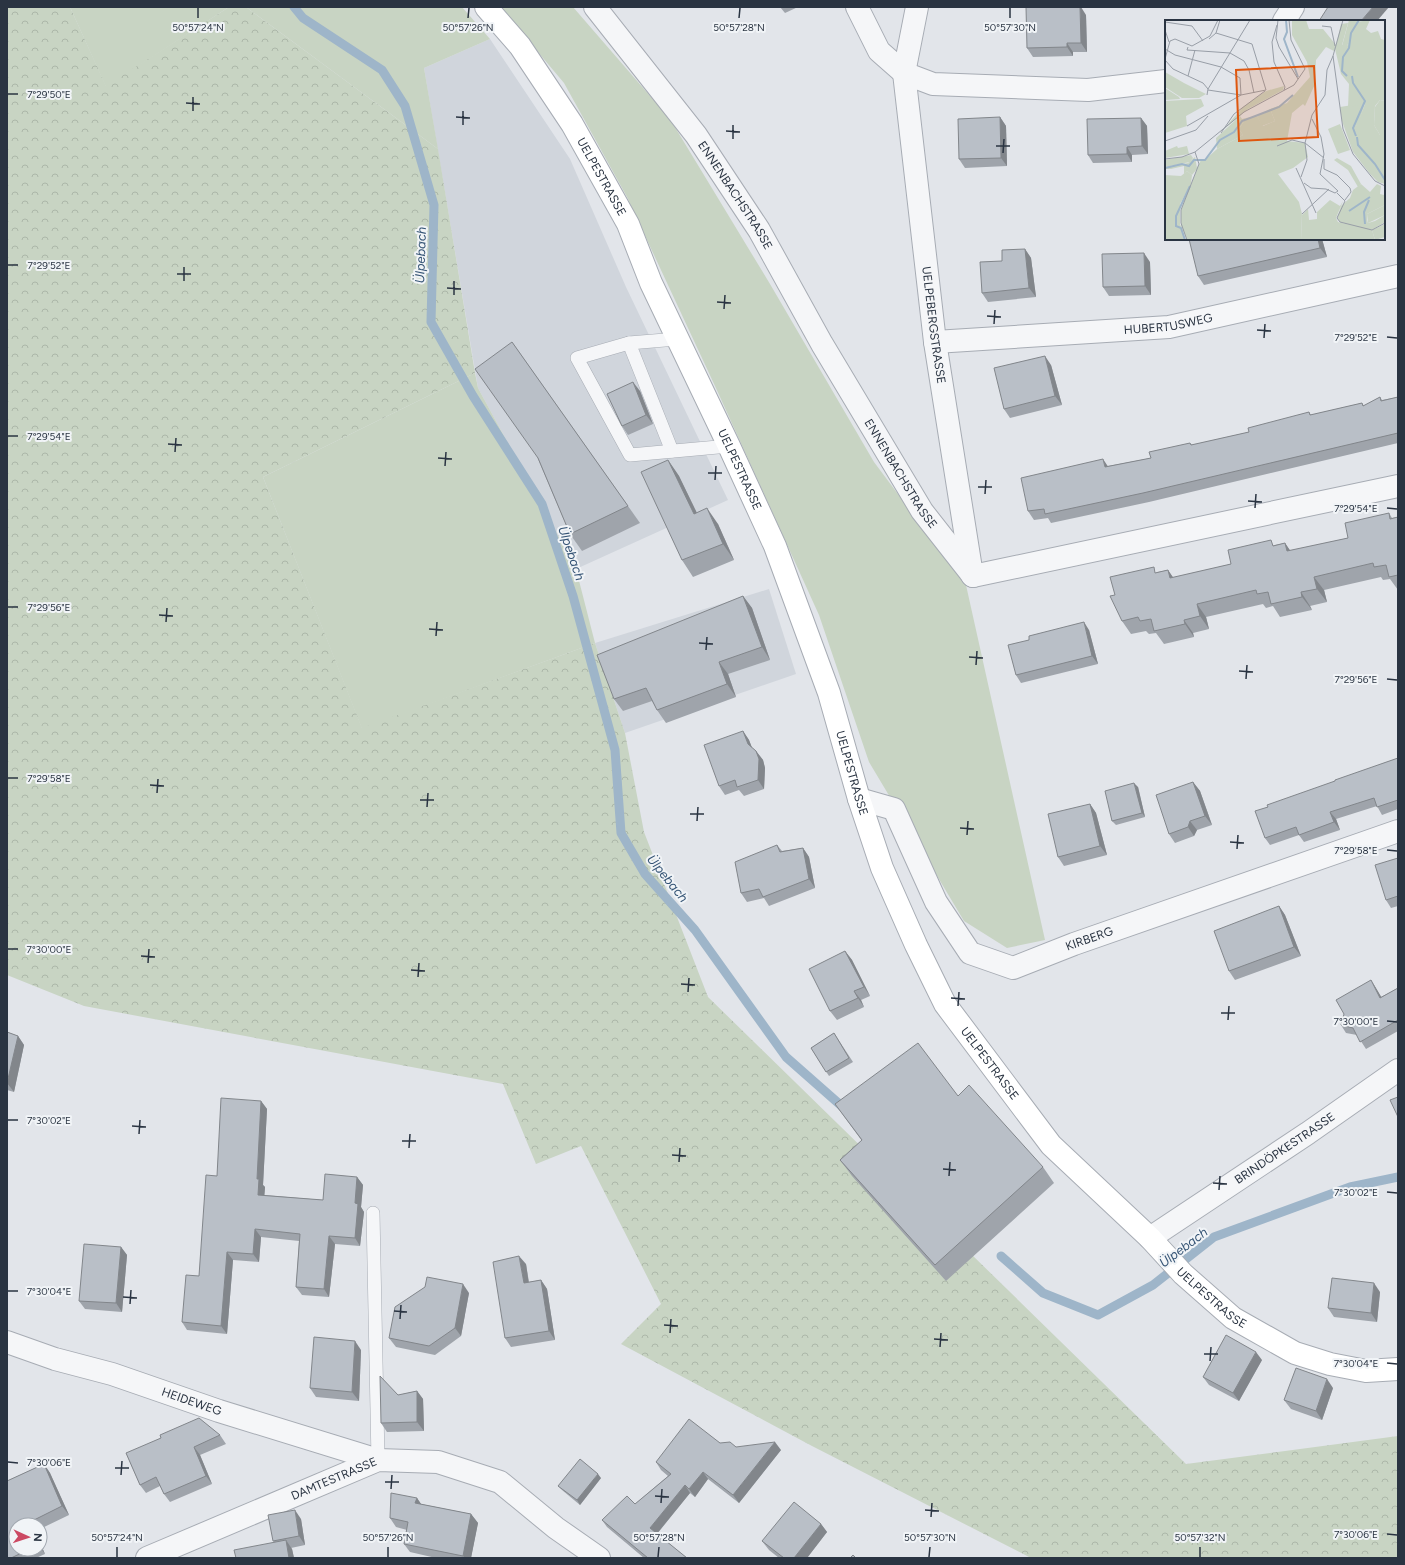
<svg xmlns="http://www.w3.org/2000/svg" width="1405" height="1565" font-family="Figtree,sans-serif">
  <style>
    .built { fill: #d0d5dc }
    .grass { fill: #c8d4c3 }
    .forest { fill: url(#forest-crowns) }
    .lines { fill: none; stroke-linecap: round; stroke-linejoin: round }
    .stream { stroke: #9eb5c9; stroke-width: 9 }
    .lane-casing { stroke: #a7acb4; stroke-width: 14 }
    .street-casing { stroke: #a7acb4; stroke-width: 24 }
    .secondary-casing { stroke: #a7acb4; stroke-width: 24 }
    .lane { stroke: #f5f6f8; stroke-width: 13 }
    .street { stroke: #f5f6f8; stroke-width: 22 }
    .secondary { stroke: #fff; stroke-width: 22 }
    .wall { fill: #9fa4ab }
    .shaded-wall { fill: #82868b }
    .building { fill: #b9bfc7; stroke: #82868b }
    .ticks { fill: none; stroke: #2a3442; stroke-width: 1.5 }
    .labels { text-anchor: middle; stroke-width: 4; stroke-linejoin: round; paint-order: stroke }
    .street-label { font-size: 12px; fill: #2a3442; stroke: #f1f4f7 }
    .water-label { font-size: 13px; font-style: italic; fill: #355475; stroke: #f1f4f7 }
    .inset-river { fill: none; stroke: #9eb5c9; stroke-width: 2 }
    .inset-road { fill: none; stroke: #989ea7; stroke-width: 1 }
    .view { fill: #de570f; fill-opacity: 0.15; stroke: #de570f; stroke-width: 2 }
    .inset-edge { fill: none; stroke: #2a3442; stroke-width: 2 }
    .ticks-label { font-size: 10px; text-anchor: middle; fill: #2a3442; stroke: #f1f4f7; stroke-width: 4; stroke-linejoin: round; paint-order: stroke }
  </style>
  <defs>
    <pattern id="forest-crowns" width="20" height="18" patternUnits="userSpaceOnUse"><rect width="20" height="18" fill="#c8d4c3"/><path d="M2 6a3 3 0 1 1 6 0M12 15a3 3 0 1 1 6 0" fill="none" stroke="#acb7a9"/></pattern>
  </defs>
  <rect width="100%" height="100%" fill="#e2e5ea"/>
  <g class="built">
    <path d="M 490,39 L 570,159 L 626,287 L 728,500 L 576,569 L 478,388 L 424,68 Z"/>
    <path d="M 769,589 L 796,674 L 625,733 L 595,643 Z"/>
  </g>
  <g class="grass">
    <path d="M 70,7 L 229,7 L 106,87 Z"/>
    <path d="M 246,7 L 462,7 L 490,39 L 424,68 L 438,149 Z"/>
    <path d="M 500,7 L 573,7 L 670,119 L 770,284 L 874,462 L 966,585 L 1045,940 L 1007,948 L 964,921 L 869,762 L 819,615 L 715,386 L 627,197 L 564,83 Z"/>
    <path d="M 475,373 L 478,388 L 576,569 L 595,643 L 362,729 L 263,477 Z"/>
  </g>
  <path class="forest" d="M 7,7 L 70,7 L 106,86 L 229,7 L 246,7 L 438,149 L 475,373 L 263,477 L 362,728 L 595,643 L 625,733 L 644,832 L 708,997 L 1186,1464 L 1398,1436 L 1398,1558 L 1031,1558 L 812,1446 L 621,1344 L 661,1304 L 581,1146 L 536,1164 L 503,1084 L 84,1006 L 7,975 Z"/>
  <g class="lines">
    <g class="stream">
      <path d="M 294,7 L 303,18 L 382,70 L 405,106 L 434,205 L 431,322 L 473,396 L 542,504 L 573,596 L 615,750 L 621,833 L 645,874 L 695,930 L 786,1057 L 845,1109"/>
      <path d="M 1001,1256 L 1043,1293 L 1098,1315 L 1153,1285 L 1214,1237 L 1350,1187 L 1398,1177"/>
    </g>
    <defs>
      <g id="lane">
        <path d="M 677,339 L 629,343 L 577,358 L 630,455 L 729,446"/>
        <path d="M 629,343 L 672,451"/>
        <path d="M 373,1213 L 378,1460"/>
      </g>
      <g id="street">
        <path id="s1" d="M 595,7 L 696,135 L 759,230 L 822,344 L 922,511 L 973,576"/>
        <path d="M 857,7 L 879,51 L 904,73 L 933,84 L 1088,90 L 1166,81"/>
        <path id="s2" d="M 917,7 L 904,73 L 935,342 L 972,575"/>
        <path d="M 1284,21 L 1293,7"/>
        <path id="s3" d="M 935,342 L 1169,327 L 1398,276"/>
        <path d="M 973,576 L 1398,486"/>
        <path id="s4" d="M 859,799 L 894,809 L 936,902 L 970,953 L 1013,968 L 1074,944 L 1398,831"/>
        <path id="s5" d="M 1150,1238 L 1308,1133 L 1398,1070"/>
        <path id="s6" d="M 7,1342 L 55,1359 L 112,1374 L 219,1411 L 378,1460"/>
        <path id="s7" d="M 147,1558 L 378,1460 L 438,1462 L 500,1482 L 556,1528 L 599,1558"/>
      </g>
      <g id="secondary">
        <path id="s8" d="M 486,7 L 520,46 L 572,124 L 628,224 L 651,283 L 729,446 L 775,546 L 829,693 L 859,799 L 882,868 L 916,945 L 945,1004 L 1051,1145 L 1150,1238 L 1183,1274 L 1233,1318 L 1295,1353 L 1330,1364 L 1366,1371 L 1398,1369"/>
      </g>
    </defs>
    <use href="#lane" class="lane-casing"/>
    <use href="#street" class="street-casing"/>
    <use href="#secondary" class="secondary-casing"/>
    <use href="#lane" class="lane"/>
    <use href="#street" class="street"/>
    <use href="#secondary" class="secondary"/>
  </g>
  <g class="wall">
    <path d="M 780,7 L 798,7 L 785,13 Z"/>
    <path d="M 1086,15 L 1087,52 L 1073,52 L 1073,56 L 1033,57 L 1027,48 Z"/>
    <path d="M 1000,117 L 1006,126 L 1007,166 L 965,168 L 959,159 Z"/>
    <path d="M 1141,118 L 1147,126 L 1148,154 L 1132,155 L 1132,162 L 1093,163 L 1088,155 Z"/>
    <path d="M 1322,239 L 1327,257 L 1204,285 L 1198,276 Z"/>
    <path d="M 1025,249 L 1031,258 L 1036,297 L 988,302 L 982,293 L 1002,261 Z"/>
    <path d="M 1150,262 L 1151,295 L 1109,296 L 1103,287 Z"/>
    <path d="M 512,342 L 640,523 L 582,551 L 570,534 L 538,459 Z"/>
    <path d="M 1051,365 L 1062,405 L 1010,418 L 1004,409 Z"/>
    <path d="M 640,391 L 653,424 L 628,435 L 622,426 Z"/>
    <path d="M 1380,397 L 1382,400 L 1398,397 L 1398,443 L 1149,502 L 1051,523 L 1048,518 L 1034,520 L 1028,511 L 1108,466 L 1151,458 L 1190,443 L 1192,445 L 1249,432 L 1309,412 L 1311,415 L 1362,403 L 1364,406 Z"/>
    <path d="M 668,460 L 679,476 L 697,513 L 718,524 L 734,560 L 693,577 L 682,560 Z"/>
    <path d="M 1389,513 L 1392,518 L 1398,517 L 1398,590 L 1390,579 L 1383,580 L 1381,577 L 1324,590 L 1327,602 L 1310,606 L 1312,610 L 1280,617 L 1273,606 L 1266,608 L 1263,604 L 1206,617 L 1209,629 L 1193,633 L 1194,637 L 1164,644 L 1156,633 L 1149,634 L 1146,631 L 1131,634 L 1122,621 L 1115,595 L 1158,572 L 1168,570 L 1173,578 L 1231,564 L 1275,545 L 1285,543 L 1290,551 L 1348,538 Z"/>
    <path d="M 743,596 L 752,608 L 770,660 L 728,674 L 736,697 L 666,723 L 657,710 L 652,701 L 623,711 L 614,699 Z"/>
    <path d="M 1089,630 L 1098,664 L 1021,683 L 1016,675 Z"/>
    <path d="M 743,731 L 749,740 L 752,748 L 756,751 L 763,760 L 765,768 L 764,789 L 744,796 L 739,790 L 725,795 L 719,786 Z"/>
    <path d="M 1398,758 L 1398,809 L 1382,815 L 1377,806 L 1336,819 L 1340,830 L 1304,842 L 1299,835 L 1270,845 L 1265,838 L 1268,807 Z"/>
    <path d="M 1193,782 L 1200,791 L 1212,825 L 1197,830 L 1194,836 L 1175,843 L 1169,834 Z"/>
    <path d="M 1138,787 L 1145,817 L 1116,825 L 1112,821 Z"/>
    <path d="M 1090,804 L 1096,813 L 1107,855 L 1064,866 L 1058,857 Z"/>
    <path d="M 777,845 L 782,851 L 803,848 L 809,857 L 815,888 L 769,906 L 764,898 L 747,902 L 741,893 Z"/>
    <path d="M 1398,858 L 1398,906 L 1391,908 L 1386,900 Z"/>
    <path d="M 1279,906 L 1285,915 L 1301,956 L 1235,980 L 1229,971 Z"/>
    <path d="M 845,951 L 852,960 L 870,996 L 861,1000 L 864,1007 L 837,1020 L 830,1011 Z"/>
    <path d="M 1371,980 L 1381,997 L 1398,988 L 1398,1031 L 1366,1049 L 1357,1035 L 1346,1033 L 1341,1025 Z"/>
    <path d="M 7,1032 L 18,1036 L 24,1045 L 14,1092 L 7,1090 Z"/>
    <path d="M 834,1033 L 853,1062 L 829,1076 L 811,1048 Z"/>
    <path d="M 958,1096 L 1043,1167 L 1054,1183 L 946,1281 L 852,1176 L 840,1160 L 862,1141 L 835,1104 Z"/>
    <path d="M 261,1101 L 267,1109 L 263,1185 L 265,1187 L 264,1195 L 323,1200 L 357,1177 L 363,1185 L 361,1207 L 364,1212 L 360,1246 L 335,1244 L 329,1297 L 302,1295 L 296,1287 L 299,1241 L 261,1237 L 259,1262 L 233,1260 L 227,1334 L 187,1330 L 182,1322 L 199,1276 L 217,1176 Z"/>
    <path d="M 121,1247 L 127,1255 L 122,1312 L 85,1309 L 79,1301 Z"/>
    <path d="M 526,1264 L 529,1282 L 541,1280 L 547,1289 L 555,1340 L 511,1347 L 505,1338 Z"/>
    <path d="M 1380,1292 L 1377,1322 L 1334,1317 L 1328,1308 Z"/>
    <path d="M 469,1293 L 461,1336 L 435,1355 L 396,1347 L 389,1338 Z"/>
    <path d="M 361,1350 L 359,1401 L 316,1397 L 310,1388 Z"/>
    <path d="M 1262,1360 L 1239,1401 L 1209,1385 L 1203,1377 Z"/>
    <path d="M 1333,1388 L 1322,1420 L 1291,1409 L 1284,1400 Z"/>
    <path d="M 417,1391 L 423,1399 L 424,1431 L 387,1432 L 381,1423 L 398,1395 Z"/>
    <path d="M 220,1435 L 226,1444 L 200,1455 L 212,1484 L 170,1502 L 164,1494 L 160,1486 L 146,1493 L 140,1485 L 126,1453 Z"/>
    <path d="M 720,1443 L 736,1447 L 781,1450 L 739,1503 L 708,1479 L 695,1497 L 690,1493 L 657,1534 L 687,1558 L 644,1558 L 607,1527 L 602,1520 L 635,1504 L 668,1476 L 661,1470 L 656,1462 Z"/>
    <path d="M 44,1464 L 50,1473 L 69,1515 L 40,1529 L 40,1525 L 16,1525 L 16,1549 L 40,1549 L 40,1543 L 45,1554 L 36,1558 L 7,1558 L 7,1481 Z"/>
    <path d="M 601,1478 L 580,1505 L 562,1490 L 558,1486 Z"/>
    <path d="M 417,1498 L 421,1504 L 471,1514 L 478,1523 L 471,1558 L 436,1558 L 410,1552 L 404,1544 L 407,1530 L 396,1527 L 390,1518 Z"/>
    <path d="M 301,1519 L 305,1545 L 291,1548 L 292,1549 L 294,1558 L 236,1558 L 274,1542 L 273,1541 Z"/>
    <path d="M 821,1524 L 827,1532 L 807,1558 L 779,1558 L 769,1550 L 762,1541 Z"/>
  </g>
  <g class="shaded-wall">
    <path d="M 1080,7 L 1081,7 L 1086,15 L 1087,52 L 1081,43 Z"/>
    <path d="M 1373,7 L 1389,7 L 1377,21 L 1361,21 Z"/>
    <path d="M 1067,43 L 1073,52 L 1073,56 L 1067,47 Z"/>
    <path d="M 1000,117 L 1006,126 L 1007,166 L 1001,158 Z"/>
    <path d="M 1141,118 L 1147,126 L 1148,154 L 1142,146 Z"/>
    <path d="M 1127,147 L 1132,155 L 1132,162 L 1127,154 Z"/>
    <path d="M 1318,239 L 1322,239 L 1327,257 L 1320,248 Z"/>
    <path d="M 1025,249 L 1031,258 L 1036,297 L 1029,288 Z"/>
    <path d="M 1144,253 L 1150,262 L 1151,295 L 1145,286 Z"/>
    <path d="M 1045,356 L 1051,365 L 1062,405 L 1055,396 Z"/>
    <path d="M 633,382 L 640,391 L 653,424 L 646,415 Z"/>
    <path d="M 1103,459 L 1109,468 L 1105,467 Z"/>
    <path d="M 668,460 L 679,476 L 705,530 L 694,514 Z"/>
    <path d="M 707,508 L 718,524 L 734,560 L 723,544 Z"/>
    <path d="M 1285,543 L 1294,556 L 1287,551 Z"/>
    <path d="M 1168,570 L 1177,583 L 1170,578 Z"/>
    <path d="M 1314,577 L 1324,590 L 1327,602 L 1317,589 Z"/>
    <path d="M 1301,592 L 1310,606 L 1312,610 L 1302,597 Z"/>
    <path d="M 743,596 L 752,608 L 770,660 L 762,647 Z"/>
    <path d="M 1197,604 L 1206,617 L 1209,629 L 1200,616 Z"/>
    <path d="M 1184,620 L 1193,633 L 1194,637 L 1185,624 Z"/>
    <path d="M 1084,622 L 1089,630 L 1098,664 L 1092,656 Z"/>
    <path d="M 719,662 L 728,674 L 736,697 L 727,684 Z"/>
    <path d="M 743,731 L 749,740 L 754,753 L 748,744 Z"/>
    <path d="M 756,751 L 763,760 L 765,768 L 764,789 L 758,780 Z"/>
    <path d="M 1193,782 L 1200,791 L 1212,825 L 1205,816 Z"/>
    <path d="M 1134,783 L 1138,787 L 1145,817 L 1142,813 Z"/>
    <path d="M 1090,804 L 1096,813 L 1107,855 L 1100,846 Z"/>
    <path d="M 1330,812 L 1336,819 L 1340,830 L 1334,822 Z"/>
    <path d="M 1190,821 L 1197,830 L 1194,836 L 1188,827 Z"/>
    <path d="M 803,848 L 809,857 L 815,888 L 809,879 Z"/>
    <path d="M 1279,906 L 1285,915 L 1301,956 L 1294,947 Z"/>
    <path d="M 845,951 L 852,960 L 870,996 L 864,987 Z"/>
    <path d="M 1371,980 L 1376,988 L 1386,1005 L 1380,998 Z"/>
    <path d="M 854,991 L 861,1000 L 864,1007 L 858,998 Z"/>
    <path d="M 18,1036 L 24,1045 L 14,1092 L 7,1083 Z"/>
    <path d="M 261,1101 L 267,1109 L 263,1185 L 265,1187 L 264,1203 L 258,1195 L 257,1179 Z"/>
    <path d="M 357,1177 L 363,1185 L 361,1207 L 364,1212 L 360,1246 L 355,1238 L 355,1203 Z"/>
    <path d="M 255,1229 L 261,1237 L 259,1262 L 253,1254 Z"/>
    <path d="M 329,1236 L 335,1244 L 329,1297 L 324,1289 Z"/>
    <path d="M 121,1247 L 127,1255 L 122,1312 L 116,1303 Z"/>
    <path d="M 227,1252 L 233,1260 L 227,1334 L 221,1326 Z"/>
    <path d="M 519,1256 L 526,1264 L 530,1292 L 524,1283 Z"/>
    <path d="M 541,1280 L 547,1289 L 555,1340 L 549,1331 Z"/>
    <path d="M 1374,1283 L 1380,1292 L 1377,1322 L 1371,1313 Z"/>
    <path d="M 463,1284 L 469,1293 L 461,1336 L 455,1328 Z"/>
    <path d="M 355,1341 L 361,1350 L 359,1401 L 352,1392 Z"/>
    <path d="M 1256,1352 L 1262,1360 L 1239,1401 L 1233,1393 Z"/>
    <path d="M 1327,1379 L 1333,1388 L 1322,1420 L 1316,1411 Z"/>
    <path d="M 417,1391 L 423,1399 L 424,1431 L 417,1422 Z"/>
    <path d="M 775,1442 L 781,1450 L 739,1503 L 733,1495 Z"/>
    <path d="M 194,1447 L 200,1455 L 212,1484 L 206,1476 Z"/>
    <path d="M 44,1464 L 50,1473 L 69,1515 L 62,1506 Z"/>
    <path d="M 703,1472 L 708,1479 L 695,1497 L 689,1489 Z"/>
    <path d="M 598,1474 L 601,1478 L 580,1505 L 577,1500 Z"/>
    <path d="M 685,1485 L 690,1493 L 655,1536 L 650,1528 Z"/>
    <path d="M 417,1498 L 423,1507 L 415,1503 Z"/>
    <path d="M 295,1510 L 301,1519 L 305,1545 L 299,1536 Z"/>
    <path d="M 471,1514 L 478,1523 L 471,1558 L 465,1558 L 463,1556 Z"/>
    <path d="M 821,1524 L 827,1532 L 807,1558 L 794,1558 Z"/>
    <path d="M 286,1540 L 292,1549 L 294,1558 L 289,1558 Z"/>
    <path d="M 40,1543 L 45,1554 L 40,1547 Z"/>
  </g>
  <g class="building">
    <path d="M 1026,7 L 1080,7 L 1081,43 L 1067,43 L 1067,47 L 1027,48 Z"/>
    <path d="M 1328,7 L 1373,7 L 1361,21 L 1319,21 Z"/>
    <path d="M 1000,117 L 1001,158 L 959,159 L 958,119 Z"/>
    <path d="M 1141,118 L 1142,146 L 1127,147 L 1127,154 L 1088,155 L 1087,119 Z"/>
    <path d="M 1189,239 L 1318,239 L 1320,248 L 1198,276 Z"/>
    <path d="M 1025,249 L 1029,288 L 982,293 L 980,262 L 1002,261 L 1002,250 Z"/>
    <path d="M 1144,253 L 1145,286 L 1103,287 L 1102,254 Z"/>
    <path d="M 512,342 L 628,506 L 570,534 L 538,458 L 475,369 Z"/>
    <path d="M 1045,356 L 1055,396 L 1004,409 L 994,368 Z"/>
    <path d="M 633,382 L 646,415 L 622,426 L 607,394 Z"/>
    <path d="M 1380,397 L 1381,401 L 1398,397 L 1398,433 L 1143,493 L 1045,514 L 1044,509 L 1028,511 L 1021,478 L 1103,459 L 1105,467 L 1151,458 L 1149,452 L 1190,443 L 1191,445 L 1249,432 L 1248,428 L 1309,412 L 1310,415 L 1362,403 L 1363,406 Z"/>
    <path d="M 668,460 L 694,514 L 707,508 L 723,544 L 682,560 L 641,472 Z"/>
    <path d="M 1389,513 L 1390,519 L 1398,517 L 1398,575 L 1389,577 L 1386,565 L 1374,567 L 1373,563 L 1314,577 L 1317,589 L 1301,592 L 1302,597 L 1271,604 L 1268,592 L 1257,594 L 1256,590 L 1197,604 L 1200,616 L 1184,620 L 1185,624 L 1154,631 L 1151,619 L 1140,621 L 1138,617 L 1122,621 L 1110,596 L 1115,595 L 1110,577 L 1154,567 L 1155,573 L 1168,570 L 1170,578 L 1231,564 L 1228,550 L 1271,540 L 1273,546 L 1285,543 L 1287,551 L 1348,538 L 1345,523 Z"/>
    <path d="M 743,596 L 762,647 L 719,662 L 727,684 L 657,710 L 646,688 L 614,699 L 597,655 Z"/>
    <path d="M 1084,622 L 1092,656 L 1016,675 L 1008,645 L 1029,640 L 1029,636 Z"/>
    <path d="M 743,731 L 748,744 L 756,751 L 759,759 L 758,780 L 737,787 L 735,780 L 719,786 L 704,745 Z"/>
    <path d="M 1398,758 L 1398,800 L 1377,807 L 1374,798 L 1330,812 L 1334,822 L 1299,835 L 1296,827 L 1265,838 L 1255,811 L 1268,807 L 1267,805 L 1335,781 L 1335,780 Z"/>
    <path d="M 1193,782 L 1205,816 L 1190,821 L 1188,827 L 1169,834 L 1156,795 Z"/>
    <path d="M 1134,783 L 1142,813 L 1112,821 L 1105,791 Z"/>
    <path d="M 1090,804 L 1100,846 L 1058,857 L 1048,814 Z"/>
    <path d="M 777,845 L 780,852 L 803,848 L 809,879 L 763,897 L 759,889 L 741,893 L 735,862 Z"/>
    <path d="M 1398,858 L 1398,896 L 1386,900 L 1375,865 Z"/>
    <path d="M 1279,906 L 1294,947 L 1229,971 L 1214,931 Z"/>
    <path d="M 845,951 L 864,987 L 854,991 L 858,998 L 830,1011 L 809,969 Z"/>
    <path d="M 1371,980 L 1380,998 L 1398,988 L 1398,1020 L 1360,1042 L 1353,1028 L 1341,1025 L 1344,1014 L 1336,1000 Z"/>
    <path d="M 7,1032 L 18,1036 L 7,1083 Z"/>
    <path d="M 834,1033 L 849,1058 L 826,1072 L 811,1048 Z"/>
    <path d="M 918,1043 L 958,1096 L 969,1085 L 1043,1167 L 935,1265 L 840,1160 L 862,1140 L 835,1104 Z"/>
    <path d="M 1398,1097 L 1398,1117 L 1390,1100 Z"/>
    <path d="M 221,1098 L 261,1101 L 257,1179 L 259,1179 L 258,1195 L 323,1200 L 325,1174 L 357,1177 L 355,1203 L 358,1204 L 355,1238 L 329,1236 L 324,1289 L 296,1287 L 300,1234 L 255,1229 L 253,1254 L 227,1252 L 221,1326 L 182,1322 L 186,1275 L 199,1276 L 206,1175 L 217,1176 Z"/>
    <path d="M 84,1244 L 121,1247 L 116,1303 L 79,1301 Z"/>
    <path d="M 519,1256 L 524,1283 L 541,1280 L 549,1331 L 505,1338 L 493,1262 Z"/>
    <path d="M 427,1277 L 463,1284 L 455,1328 L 429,1346 L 389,1338 L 395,1307 L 425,1287 Z"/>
    <path d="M 1332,1278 L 1374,1283 L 1371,1313 L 1328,1308 Z"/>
    <path d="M 1226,1335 L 1256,1352 L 1233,1393 L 1203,1377 Z"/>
    <path d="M 314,1337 L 355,1341 L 352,1392 L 310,1388 Z"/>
    <path d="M 1296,1368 L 1327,1379 L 1316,1411 L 1284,1400 Z"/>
    <path d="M 380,1376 L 398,1395 L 417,1391 L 417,1422 L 381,1423 Z"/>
    <path d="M 199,1418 L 220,1435 L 194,1447 L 206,1476 L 164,1494 L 156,1477 L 140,1485 L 126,1453 L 161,1438 L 160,1435 Z"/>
    <path d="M 689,1419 L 720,1443 L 730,1442 L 736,1447 L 775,1442 L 733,1495 L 703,1472 L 689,1489 L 685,1485 L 650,1528 L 687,1558 L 648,1558 L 602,1520 L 627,1496 L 635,1504 L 671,1474 L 656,1462 Z"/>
    <path d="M 580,1459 L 598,1474 L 577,1500 L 558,1486 Z"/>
    <path d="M 44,1464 L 62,1506 L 28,1523 L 30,1525 L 16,1525 L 16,1549 L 30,1549 L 11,1558 L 7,1558 L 7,1481 Z"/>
    <path d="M 391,1493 L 417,1498 L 415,1503 L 471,1514 L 463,1556 L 404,1544 L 408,1522 L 390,1518 Z"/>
    <path d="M 794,1502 L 821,1524 L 794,1558 L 784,1558 L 762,1541 Z"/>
    <path d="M 295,1510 L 299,1536 L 273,1541 L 268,1515 Z"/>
    <path d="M 286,1540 L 289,1558 L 236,1558 L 234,1550 Z"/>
    <path d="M 853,1555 L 856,1558 L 850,1558 Z"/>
  </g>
  <path class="ticks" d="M 198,18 L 198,8M 468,18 L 469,8M 739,18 L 740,8M 1010,18 L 1010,8M 8,94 L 18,94M 186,103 L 200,104M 193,111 L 193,97M 456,117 L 470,118M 463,125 L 463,111M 726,131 L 740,132M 733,139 L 733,125M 996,146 L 1010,146M 1003,153 L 1004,139M 8,265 L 18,265M 177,274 L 191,274M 184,281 L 184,267M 447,288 L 461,289M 454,295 L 454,281M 717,302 L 731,303M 724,309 L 725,295M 987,316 L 1001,317M 994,324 L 995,310M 1257,330 L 1271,331M 1387,337 L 1397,338M 1264,338 L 1265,324M 8,436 L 18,436M 168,444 L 182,445M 175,452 L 176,438M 438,458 L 452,459M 445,466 L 446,452M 708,473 L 722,473M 715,480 L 716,466M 978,487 L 992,487M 985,494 L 986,480M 1248,501 L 1262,502M 1255,508 L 1256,494M 1387,508 L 1397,509M 8,607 L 18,607M 159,615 L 173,616M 166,622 L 167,608M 429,629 L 443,630M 436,636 L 437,622M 699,643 L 713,644M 706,650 L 707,637M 969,657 L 983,658M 976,665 L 977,651M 1239,671 L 1253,672M 1246,679 L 1247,665M 1387,679 L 1397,680M 8,778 L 18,778M 150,785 L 164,786M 157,793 L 158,779M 420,800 L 434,800M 427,807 L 428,793M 690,814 L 704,814M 697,821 L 698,807M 960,828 L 974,829M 967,835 L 968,821M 1230,842 L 1244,843M 1237,849 L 1238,835M 1387,850 L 1397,851M 8,949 L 18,949M 141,956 L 155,957M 148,963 L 149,949M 411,970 L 425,971M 418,977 L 419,963M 681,984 L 695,985M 688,992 L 689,978M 951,998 L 965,999M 958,1006 L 959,992M 1221,1013 L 1235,1013M 1228,1020 L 1229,1006M 1387,1021 L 1397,1022M 8,1120 L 18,1120M 132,1126 L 146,1127M 139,1134 L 140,1120M 402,1141 L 416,1141M 409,1148 L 410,1134M 672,1155 L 686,1156M 679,1162 L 680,1148M 943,1169 L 956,1170M 949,1176 L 950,1162M 1213,1183 L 1227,1184M 1219,1190 L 1220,1176M 1387,1192 L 1397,1193M 8,1291 L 18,1291M 123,1297 L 137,1298M 130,1304 L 131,1290M 394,1311 L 407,1312M 400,1319 L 401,1305M 664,1325 L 678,1326M 670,1333 L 671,1319M 934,1339 L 948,1340M 940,1347 L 941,1333M 1204,1354 L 1218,1354M 1210,1361 L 1211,1347M 1387,1363 L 1397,1364M 8,1462 L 18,1463M 115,1468 L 129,1468M 121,1475 L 122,1461M 385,1482 L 399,1482M 391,1489 L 392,1475M 655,1496 L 669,1497M 661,1503 L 662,1489M 925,1510 L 939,1511M 931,1517 L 932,1503M 1387,1534 L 1397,1535M 117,1557 L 117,1547M 388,1557 L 388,1547M 658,1557 L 659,1547M 929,1557 L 930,1547M 1200,1557 L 1200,1547"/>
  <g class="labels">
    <g class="street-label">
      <text dy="4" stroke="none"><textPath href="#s8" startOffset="206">UELPESTRASSE</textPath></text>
      <text dy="4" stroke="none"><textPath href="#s1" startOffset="235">ENNENBACHSTRASSE</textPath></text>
      <text dy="4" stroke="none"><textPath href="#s3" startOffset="234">HUBERTUSWEG</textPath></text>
      <text dy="4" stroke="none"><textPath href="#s2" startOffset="321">UELPEBERGSTRASSE</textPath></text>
      <text dy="4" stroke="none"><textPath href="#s8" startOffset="530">UELPESTRASSE</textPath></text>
      <text dy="4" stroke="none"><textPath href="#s1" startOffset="559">ENNENBACHSTRASSE</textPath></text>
      <text dy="4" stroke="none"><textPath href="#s8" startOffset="854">UELPESTRASSE</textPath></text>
      <text dy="4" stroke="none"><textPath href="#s4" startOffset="327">KIRBERG</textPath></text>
      <text dy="4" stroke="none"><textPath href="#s8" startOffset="1178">UELPESTRASSE</textPath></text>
      <text dy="4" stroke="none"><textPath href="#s5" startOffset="162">BRINDÖPKESTRASSE</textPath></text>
      <text dy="4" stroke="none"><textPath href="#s8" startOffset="1502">UELPESTRASSE</textPath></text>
      <text dy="4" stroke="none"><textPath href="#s6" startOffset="194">HEIDEWEG</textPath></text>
      <text dy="4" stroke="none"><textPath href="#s7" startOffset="203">DAMTESTRASSE</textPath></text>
    </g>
    <g class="water-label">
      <text transform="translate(420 255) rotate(-88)" y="5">Ülpebach</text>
      <text transform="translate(572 553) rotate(71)" y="5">Ülpebach</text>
      <text transform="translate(668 878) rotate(51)" y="5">Ülpebach</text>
      <text transform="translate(1183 1247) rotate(-37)" y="5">Ülpebach</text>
    </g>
  </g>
  <g transform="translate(1165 20)">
    <rect width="220" height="220" fill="#e2e5ea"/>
    <path d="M 184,0 L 193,0 L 182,26 L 177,26 ZM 0,52 L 19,63 L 41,74 L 34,78 L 17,78 L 0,67 ZM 119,66 L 118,70 L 83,89 L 58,110 L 78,87 L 101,71 ZM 0,68 L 14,77 L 15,79 L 0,80 ZM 36,79 L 39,86 L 21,96 L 22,106 L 0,113 L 0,81 ZM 215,80 L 220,81 L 220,115 L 215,115 L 209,105 L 210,87 ZM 200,83 L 193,105 L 187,107 L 177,101 L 175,87 ZM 105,89 L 110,101 L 97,106 L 92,96 ZM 75,96 L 77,99 L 81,98 L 74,109 L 78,115 L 52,129 L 51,118 ZM 175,104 L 185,130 L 173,134 L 163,109 ZM 12,126 L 13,128 L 22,126 L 24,134 L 0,138 L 0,131 ZM 26,135 L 28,138 L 25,142 L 0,147 L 0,140 ZM 172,138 L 186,146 L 196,164 L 193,167 L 183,150 L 169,140 ZM 22,151 L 27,155 L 26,164 L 15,184 L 15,204 L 21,220 L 0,220 L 0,155 L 16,156 ZM 165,180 L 175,186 L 178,181 L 171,198 L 173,202 L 207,210 L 210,220 L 136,220 L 137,195 L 143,189 L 144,200 L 152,199 L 152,192 ZM 220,185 L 220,195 L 203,203 L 202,194 Z" fill="#c8d4c3"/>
    <path d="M 130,0 L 141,0 L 144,9 L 158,9 L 171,25 L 176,4 L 183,3 L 177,25 L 182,26 L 191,2 L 205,0 L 201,9 L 206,13 L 213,11 L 216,19 L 220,20 L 220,81 L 215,80 L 210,86 L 209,105 L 215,115 L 220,115 L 220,164 L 213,162 L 205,154 L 188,132 L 177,101 L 186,102 L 187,107 L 192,105 L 200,84 L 183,87 L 184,64 L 176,54 L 170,29 L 169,31 L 161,27 L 151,40 L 150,64 L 140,86 L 138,84 L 127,93 L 122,121 L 140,123 L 143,137 L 128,148 L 113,154 L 134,182 L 137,194 L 136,220 L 22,220 L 16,206 L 16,190 L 32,149 L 27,155 L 22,151 L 19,154 L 19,146 L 6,149 L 0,149 L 0,147 L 23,143 L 30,137 L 32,148 L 36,140 L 41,139 L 52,129 L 78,115 L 74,109 L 81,98 L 92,96 L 98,106 L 110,101 L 105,89 L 122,83 L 145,57 L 142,42 L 127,15 L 127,1 ZM 196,164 L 205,172 L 212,164 L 216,166 L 215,174 L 219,175 L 220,185 L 202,194 L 202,200 L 203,203 L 210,201 L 220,195 L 220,202 L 207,210 L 186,206 L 175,202 L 172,198 L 176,186 L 185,178 L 188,170 ZM 220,204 L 220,217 L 210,220 L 207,210 Z" fill="#c8d4c3"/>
    <path class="inset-river" d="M 121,0 L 122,12 L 119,19 L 133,57M 182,56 L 177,51 L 178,37 L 184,28 L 186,13 L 194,0M 187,56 L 188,63 L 200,81 L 188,108 L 191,116M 192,117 L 193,125 L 210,144 L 220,160M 0,148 L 17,144 L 24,146 L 29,140 L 40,140 L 55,120 L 69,112 L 77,101 L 114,87 L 128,75M 184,191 L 205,177M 200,204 L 199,192 L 204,180M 20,220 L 16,208 L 11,206 L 11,196 L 25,166"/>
    <path class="inset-road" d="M 113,0 L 111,18 L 114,27 L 133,59M 178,0 L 168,36 L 178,109 L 188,134 L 210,161 L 220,166M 0,2 L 27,6 L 38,21M 112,5 L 107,22 L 109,42 L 120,67 L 119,70M 157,6 L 166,7 L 170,26M 0,10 L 4,22M 51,13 L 87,24 L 101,70M 44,19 L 51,13 L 55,0M 23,27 L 22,30 L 65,33 L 79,41 L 84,50 L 89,73M 0,29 L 10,35 L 56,47 L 75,58 L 76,75M 0,39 L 5,21 L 10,19 L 27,26 L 45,16 L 53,0M 0,40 L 8,49 L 38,63 L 43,69 L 42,75M 23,56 L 30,30M 43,69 L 85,0M 43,70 L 76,75M 22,106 L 76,75 L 101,70M 56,113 L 69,94 L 100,71M 0,121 L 31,110 L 43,96M 112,126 L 127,120 L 140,123 L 159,138M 0,139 L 17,137 L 30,132 L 79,92 L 129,65 L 140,49 L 126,20 L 124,0M 159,139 L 159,149 L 172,155 L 185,168 L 186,172 L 180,180M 131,148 L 151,193M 136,157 L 142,140 L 140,123 L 147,95 L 160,75 L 162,50 L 168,36M 139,163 L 146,168 L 161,169 L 170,173 L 173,171 L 155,154 L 159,134 L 156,117 L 147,99M 172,173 L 180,181 L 172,198 L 175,202 L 207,210 L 220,203M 137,194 L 164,169M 22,220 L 16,203 L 16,190 L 34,144 L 30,132"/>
    <path class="view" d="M 149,46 L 153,117 L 74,121 L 71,50 Z"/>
    <rect width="220" height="220" class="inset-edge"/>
  </g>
  <g class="ticks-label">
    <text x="198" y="31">50°57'24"N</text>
    <text x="468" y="31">50°57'26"N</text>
    <text x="739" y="31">50°57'28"N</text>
    <text x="1010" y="31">50°57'30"N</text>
    <text x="49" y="98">7°29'50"E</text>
    <text x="49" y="269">7°29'52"E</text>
    <text x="1356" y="341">7°29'52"E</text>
    <text x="49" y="440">7°29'54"E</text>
    <text x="1356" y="512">7°29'54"E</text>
    <text x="49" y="611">7°29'56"E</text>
    <text x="1356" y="683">7°29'56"E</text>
    <text x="49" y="782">7°29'58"E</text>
    <text x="1356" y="854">7°29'58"E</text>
    <text x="49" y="953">7°30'00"E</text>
    <text x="1356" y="1025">7°30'00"E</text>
    <text x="49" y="1124">7°30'02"E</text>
    <text x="1356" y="1196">7°30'02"E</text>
    <text x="49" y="1295">7°30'04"E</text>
    <text x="1356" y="1367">7°30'04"E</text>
    <text x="49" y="1466">7°30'06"E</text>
    <text x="1356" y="1538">7°30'06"E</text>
    <text x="117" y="1541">50°57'24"N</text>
    <text x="388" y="1541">50°57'26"N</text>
    <text x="659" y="1541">50°57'28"N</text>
    <text x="930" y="1541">50°57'30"N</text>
    <text x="1200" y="1541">50°57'32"N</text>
  </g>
  <rect width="1405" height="1565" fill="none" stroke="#2a3442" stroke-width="16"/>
  <g transform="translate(28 1537) rotate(93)"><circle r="19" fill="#f1f4f7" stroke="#a1a7af"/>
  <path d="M0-3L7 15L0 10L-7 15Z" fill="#cc4963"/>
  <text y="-6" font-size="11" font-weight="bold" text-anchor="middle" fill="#2a3442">N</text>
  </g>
</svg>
